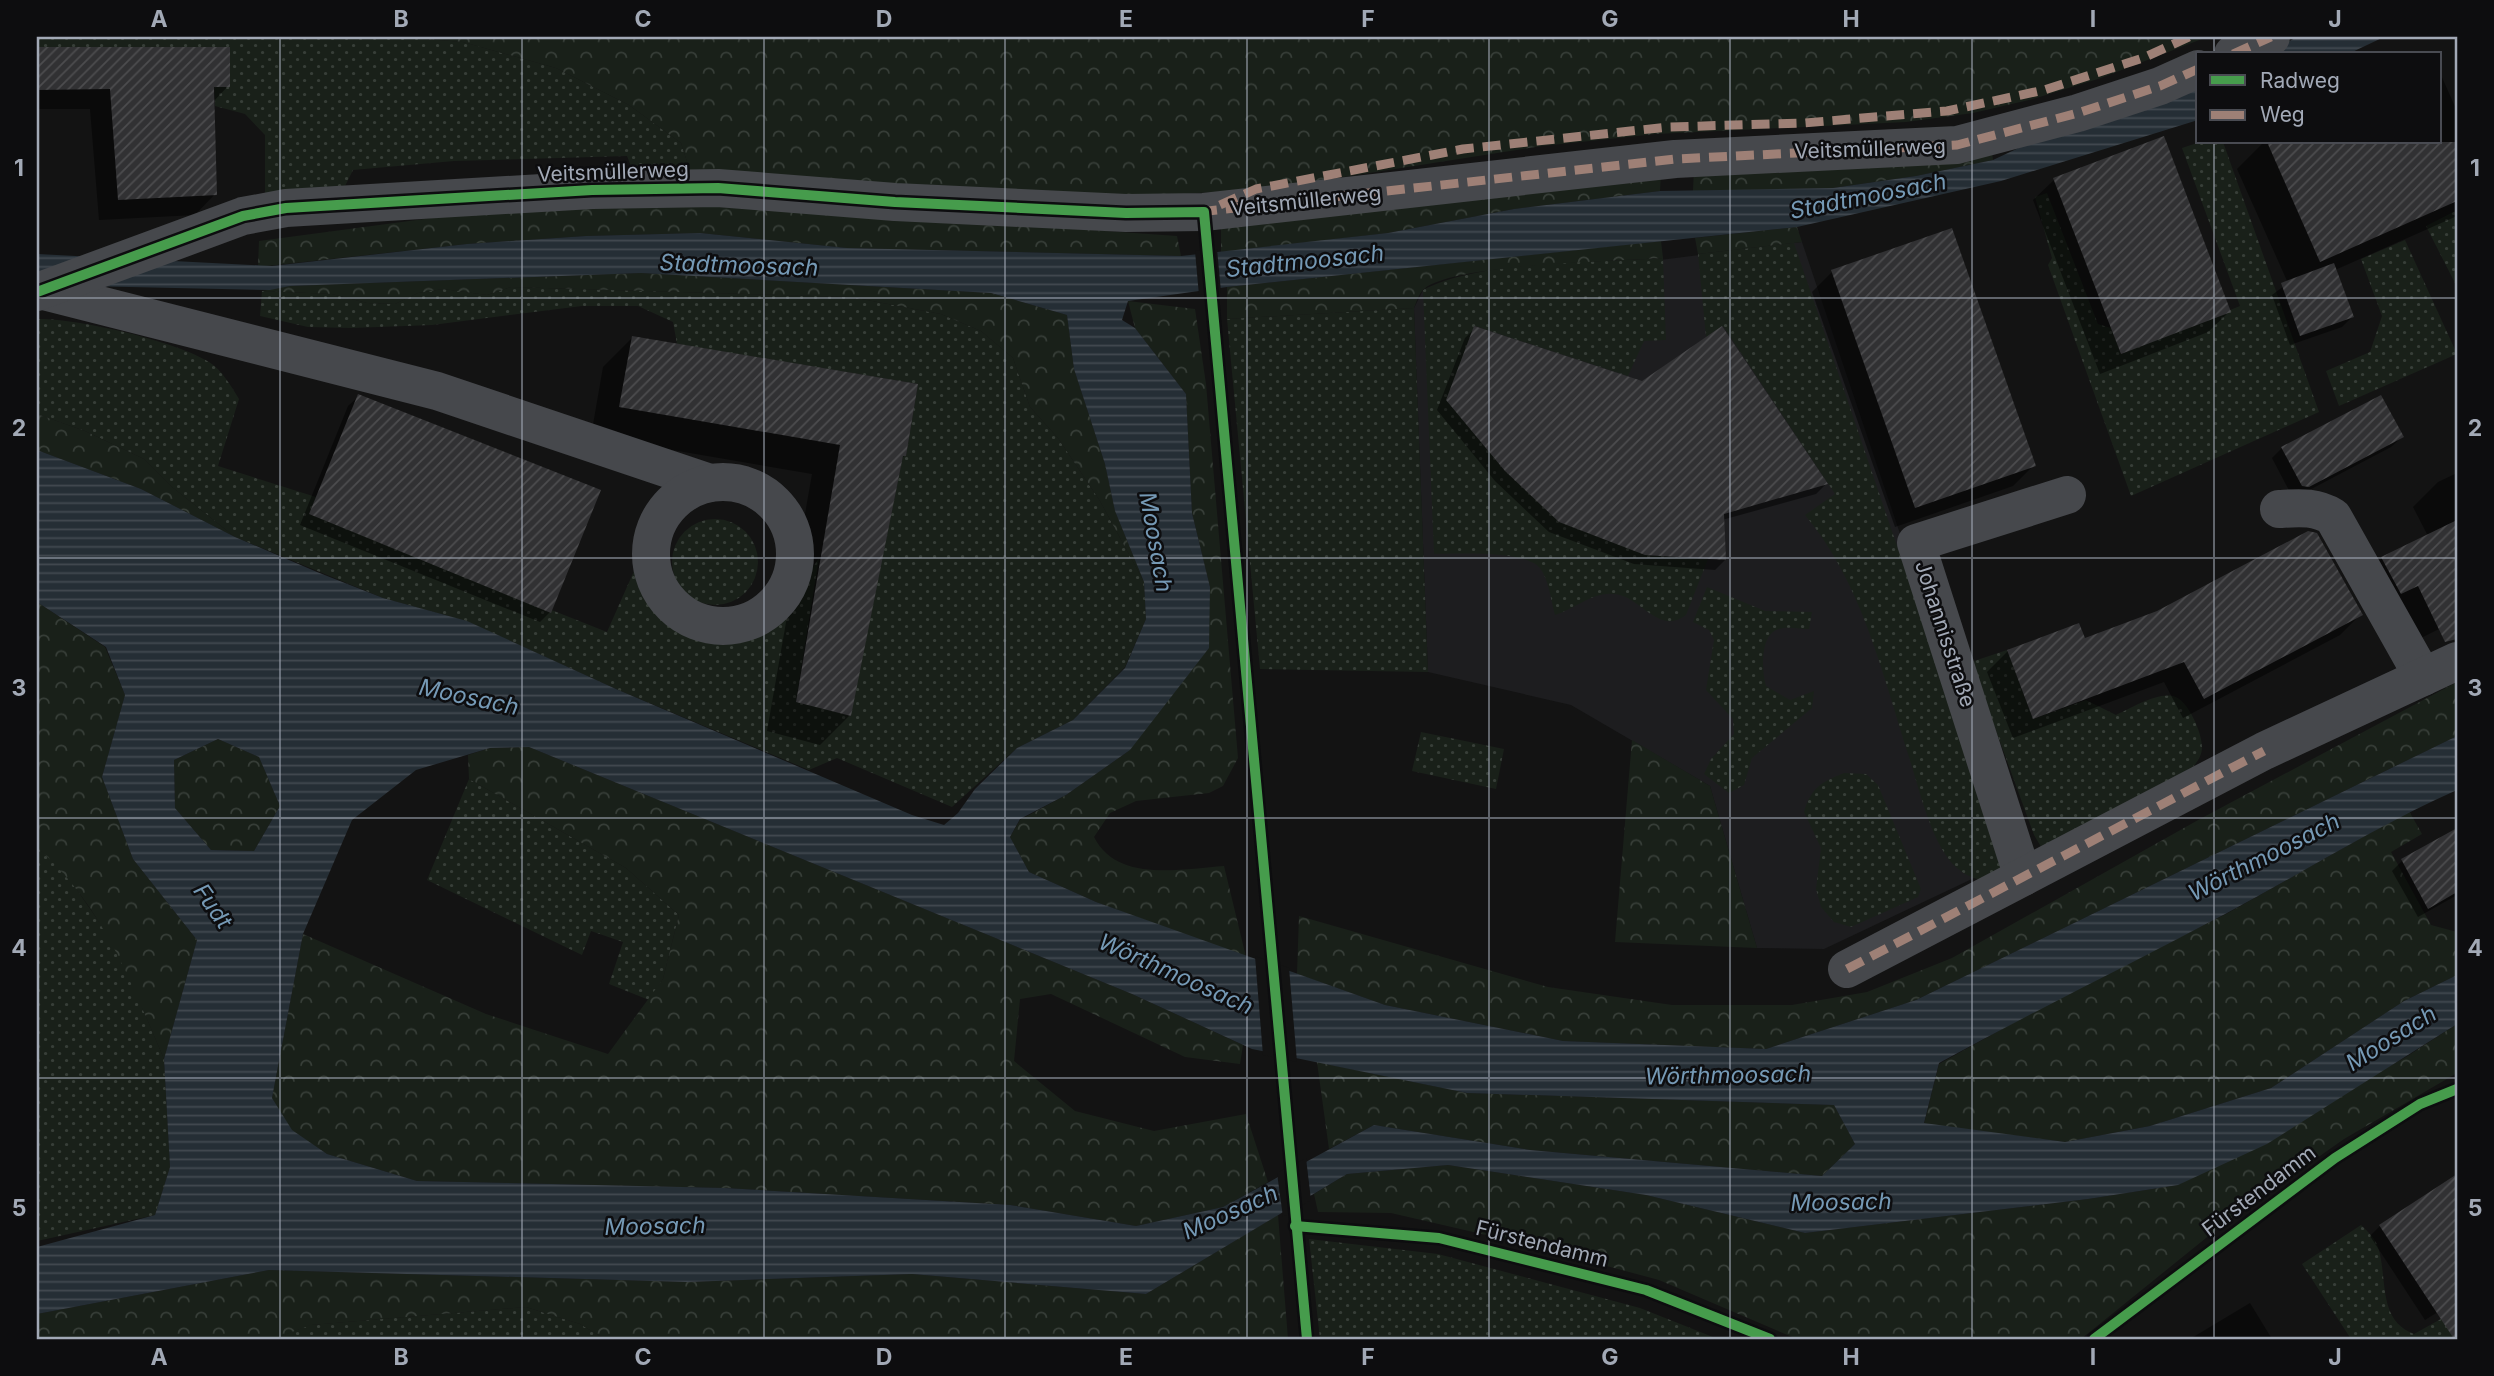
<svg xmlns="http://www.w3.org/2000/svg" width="2494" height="1376" font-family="Inter,sans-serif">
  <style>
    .built { fill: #1d1d1f }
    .green { fill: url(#green-dots) }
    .forest { fill: url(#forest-crowns) }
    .water { fill: url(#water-rules); fill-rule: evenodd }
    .pier { fill: #131313 }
    .shadow { fill: #0007 }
    .building { fill: url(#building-hatch) }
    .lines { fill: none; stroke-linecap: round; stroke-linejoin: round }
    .minor { stroke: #46484c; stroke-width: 38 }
    .quiet { stroke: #9e8076; stroke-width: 9; stroke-dasharray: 18 9; stroke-linecap: butt }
    .cycleway-casing { stroke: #0d0d0f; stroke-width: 15 }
    .cycleway { stroke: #469c4c; stroke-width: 10 }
    .grid { fill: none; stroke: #a2a9b6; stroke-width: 2; stroke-opacity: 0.55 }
    .labels { text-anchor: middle; stroke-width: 5; stroke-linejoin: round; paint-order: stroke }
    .street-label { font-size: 21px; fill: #a2a9b6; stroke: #0d0d0f }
    .water-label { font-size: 23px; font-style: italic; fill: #7599b5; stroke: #0d0d0f }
    .neatline { fill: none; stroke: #a2a9b6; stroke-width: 2.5 }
    .grid-label { font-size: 23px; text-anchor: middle; font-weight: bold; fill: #a2a9b6 }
  </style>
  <defs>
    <pattern id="green-dots" width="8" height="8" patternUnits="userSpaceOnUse" patternTransform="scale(1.75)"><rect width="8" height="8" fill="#192019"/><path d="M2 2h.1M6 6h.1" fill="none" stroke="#373e38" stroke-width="1.8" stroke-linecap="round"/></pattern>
    <pattern id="forest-crowns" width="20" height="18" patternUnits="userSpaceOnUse" patternTransform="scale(1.75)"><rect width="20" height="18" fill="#192019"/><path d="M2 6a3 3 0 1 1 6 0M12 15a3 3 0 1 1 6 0" fill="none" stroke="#373e38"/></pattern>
    <pattern id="water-rules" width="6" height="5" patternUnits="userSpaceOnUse" patternTransform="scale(1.75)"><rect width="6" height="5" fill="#252e35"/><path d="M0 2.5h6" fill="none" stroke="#424950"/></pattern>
    <pattern id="building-hatch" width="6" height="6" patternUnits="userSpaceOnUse" patternTransform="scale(1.75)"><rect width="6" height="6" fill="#313133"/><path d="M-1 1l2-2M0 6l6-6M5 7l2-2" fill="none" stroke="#4c4c4e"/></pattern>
  </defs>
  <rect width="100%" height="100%" fill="#131313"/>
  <path class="built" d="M 1802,242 L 2010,861 L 1824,949 L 1757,948 L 1710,786 L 1571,705 L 1428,672 L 1414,308 L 1423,290 Z"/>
  <g class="green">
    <path d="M 37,37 L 403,37 L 463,42 L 556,68 L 629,105 L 681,143 L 690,171 L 634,174 L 627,156 L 454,161 L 353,170 L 344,188 L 265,194 L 265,135 L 245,114 L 215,106 L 214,47 L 37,47 Z"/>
    <path d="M 2200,142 L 2223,142 L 2319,412 L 2131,496 L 2048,265 L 2052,258 L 2035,197 L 2047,193 L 2098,324 L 2111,328 L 2121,354 L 2240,306 L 2182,148 Z"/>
    <path d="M 2457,210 L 2457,287 L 2426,226 Z"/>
    <path d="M 2405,240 L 2457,354 L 2339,406 L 2326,371 L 2370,352 L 2382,316 L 2361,259 Z"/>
    <path d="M 1794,243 L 2011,881 C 1990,881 1974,883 1957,868 C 1932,847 1919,788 1909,757 C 1882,673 1862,583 1805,515 L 1835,494 L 1723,326 L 1706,337 L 1698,254 Z"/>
    <path d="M 1663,258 L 1666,340 L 1644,341 L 1628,376 L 1475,326 L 1462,359 L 1487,368 L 1446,399 L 1505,471 L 1645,555 L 1708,559 L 1686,615 C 1662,634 1644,604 1623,596 C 1597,587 1578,608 1555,615 C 1551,601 1549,580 1540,568 C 1525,550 1457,554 1434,554 L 1423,290 C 1481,260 1596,263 1663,258 Z"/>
    <path d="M 511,287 L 851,297 L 941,314 L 981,331 L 1013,358 L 1030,407 L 1058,438 L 1100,501 L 1144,582 L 1146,619 L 1125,667 L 1073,720 L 1017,748 L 952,807 L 837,758 L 809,770 L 616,689 L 466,621 L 383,598 L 235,537 L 172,487 L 144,459 L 85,431 L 37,414 L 37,319 C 76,318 176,341 209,362 C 222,370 231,386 239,399 L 218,466 L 316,497 L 309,514 L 607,632 L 634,571 C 659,618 704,668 761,630 C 785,614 803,581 819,558 L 796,701 L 850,716 L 903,456 L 906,456 L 918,384 L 677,344 L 673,322 L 638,306 L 582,306 L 432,325 L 352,328 L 308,327 L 260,316 L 262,291 L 332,294 L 367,303 L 395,304 L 418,293 L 443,289 L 487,295 Z"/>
    <path d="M 1414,308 L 1428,672 L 1260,669 L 1227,319 Z"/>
    <circle cx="715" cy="562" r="43"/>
    <path d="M 1707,587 L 1765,611 L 1812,612 L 1809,629 C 1800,629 1788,626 1779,629 C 1759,634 1762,672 1766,686 L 1790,700 L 1814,691 L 1812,708 L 1752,758 L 1744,785 L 1729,793 L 1704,774 L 1711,759 L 1734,734 L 1733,719 L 1706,690 L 1714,640 L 1709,630 L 1693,622 Z"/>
    <path d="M 2007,650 L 2033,719 L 2086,700 L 2116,715 C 2132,708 2155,693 2173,696 C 2188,699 2202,733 2202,747 C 2202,755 2198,761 2193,767 L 2043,850 L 2034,835 L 1971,662 Z"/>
    <path d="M 1421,732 L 1504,749 L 1496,789 L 1412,771 Z"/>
    <path d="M 1844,773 L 1866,774 L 1878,785 L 1921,889 L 1918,897 L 1851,927 L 1834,922 L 1821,907 L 1816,889 L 1821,848 L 1804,812 C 1811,788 1821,782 1844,773 Z"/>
    <path d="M 469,779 L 626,868 L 679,915 L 663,979 L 649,1000 L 609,984 L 623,942 L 591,931 L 582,955 L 427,880 Z"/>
    <path d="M 37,847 L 64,871 L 117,948 L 164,1059 L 170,1167 L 155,1215 L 37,1241 Z"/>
    <path d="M 2361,1225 C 2367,1231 2376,1239 2378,1247 C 2388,1278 2377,1320 2414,1334 L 2457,1310 L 2457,1339 L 2351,1339 L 2302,1264 Z"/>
    <path d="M 1309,1239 L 1438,1254 L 1640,1308 L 1718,1339 L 1320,1339 Z"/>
    <path d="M 526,1307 L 580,1324 L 605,1339 L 273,1339 L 310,1325 Z"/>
  </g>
  <g class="forest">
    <path d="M 403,37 L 2207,37 L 2101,78 L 2033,99 L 1973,113 L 1906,122 L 1656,134 L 1542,146 L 1266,189 L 1093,199 L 690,171 L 681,143 L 629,105 L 556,68 L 463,42 Z"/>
    <path d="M 1991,143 L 1993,160 L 1916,176 L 1833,188 L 1693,191 L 1694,169 Z"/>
    <path d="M 1661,171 L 1660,191 L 1514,209 L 1388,233 L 1221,252 L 1221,229 Z"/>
    <path d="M 735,205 L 1177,236 L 1181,256 L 847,248 L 700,233 L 586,236 L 467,244 L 258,267 L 259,241 L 492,210 Z"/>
    <path d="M 1797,227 L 1802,242 L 1698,254 L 1695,238 Z"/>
    <path d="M 1661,241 L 1663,258 C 1619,261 1452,264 1424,289 C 1419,293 1416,303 1414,308 L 1227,319 L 1227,287 Z"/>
    <path d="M 641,273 L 991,293 L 1067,315 L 1074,369 L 1105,464 L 1115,511 L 1144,582 L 1100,501 L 1058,438 L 1030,407 L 1013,358 L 981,331 L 941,314 L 851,297 L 511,287 L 487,295 L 443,289 L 418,293 L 395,304 L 367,303 L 332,294 L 262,291 L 289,286 Z"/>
    <path d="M 1128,301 L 1195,309 L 1206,384 L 1238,758 L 1223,786 L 1209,793 L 1136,801 L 1110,813 L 1094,837 C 1117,883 1181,869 1224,866 L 1246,957 L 1096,902 L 1029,872 L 1010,837 L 1020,820 L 1066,795 L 1130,750 L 1210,587 L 1192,513 L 1186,394 L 1135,328 Z"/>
    <path d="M 37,414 L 85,431 L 144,459 L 172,487 L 235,537 L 141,489 L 37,450 Z"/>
    <path d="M 37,602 L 105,647 L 125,695 L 102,777 L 133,859 L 197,940 L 164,1059 C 130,980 103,906 37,847 Z"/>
    <path d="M 2457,682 L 2457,736 L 1916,1000 L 1766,1049 L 1563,1041 L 1385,1005 L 1297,974 L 1299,916 L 1548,987 L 1672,1005 L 1792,1005 L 1867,992 L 1952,958 L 2200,819 Z"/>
    <path d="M 218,739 L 259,757 L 280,806 L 254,851 L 211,850 L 175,808 L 174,760 Z"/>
    <path d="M 1632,740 L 1710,786 L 1757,948 L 1615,942 Z"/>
    <path d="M 529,747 L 1132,994 L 1243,1045 L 1240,1064 L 1185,1057 L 1051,994 L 1020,999 L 1014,1061 L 1075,1111 L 1154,1131 L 1246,1114 L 1268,1182 L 1223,1207 L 1136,1226 L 1010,1205 L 725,1188 L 417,1181 L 327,1154 L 291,1130 L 272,1098 L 303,934 L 486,1014 L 608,1054 L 663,979 L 679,915 L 626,868 L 469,779 L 468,755 L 490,748 Z"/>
    <path d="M 2409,811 L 2422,834 L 2391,852 L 2431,925 L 2457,932 L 2457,975 L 2404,1001 L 2271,1088 L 2150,1126 L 2065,1142 L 1924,1124 L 1939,1064 L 2053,1001 L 2228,913 Z"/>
    <path d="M 2457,1024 L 2457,1073 L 2344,1139 L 2227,1221 L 2081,1339 L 1797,1339 L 1659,1280 L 1521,1243 L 1391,1213 L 1318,1212 L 1314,1194 L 1347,1174 L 1448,1165 L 1646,1195 L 1805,1233 L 2088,1199 L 2178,1185 L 2406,1057 Z"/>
    <path d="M 1317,1062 L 1467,1093 L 1834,1105 L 1855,1144 L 1822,1176 L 1530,1150 L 1374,1125 L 1329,1149 Z"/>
    <path d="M 1278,1215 L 1288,1339 L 605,1339 L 580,1324 L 526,1307 L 311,1325 L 273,1339 L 37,1339 L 37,1314 L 269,1270 L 687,1282 L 912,1274 L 1146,1294 Z"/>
  </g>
  <g class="water">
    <path d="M 2297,37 L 2384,37 L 2348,54 L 2266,54 Z"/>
    <path d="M 2198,84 L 2198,120 L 2001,181 L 1797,227 L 1227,287 L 1128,301 L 1122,320 L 1135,328 L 1186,394 L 1192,513 L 1210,587 L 1209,648 L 1130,750 L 1066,795 L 1020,819 L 1010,837 L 1029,872 L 1096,902 L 1385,1005 L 1563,1041 L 1766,1049 L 1916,1000 L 2457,736 L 2457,790 C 2378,825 2304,872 2227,913 C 2131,964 2034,1011 1939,1063 L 1924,1123 L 2065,1142 L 2150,1126 L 2271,1088 L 2404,1001 L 2457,975 L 2457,1024 L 2267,1144 L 2178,1185 L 2088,1199 L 1805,1233 L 1646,1195 L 1448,1165 L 1347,1174 L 1146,1294 L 912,1274 L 687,1282 L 269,1270 L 37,1314 L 37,1247 L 155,1215 L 170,1167 L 164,1059 L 197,940 L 133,859 L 102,777 L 125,695 L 106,647 L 37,602 L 37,450 L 141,489 L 235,537 L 317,572 L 383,598 L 467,621 L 616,689 L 912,815 L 944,825 L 958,813 L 975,789 L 1017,748 L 1073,720 L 1125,668 L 1146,619 L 1144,582 L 1115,511 L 1105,464 L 1074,369 L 1067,315 L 991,293 L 641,273 L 290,286 L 270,290 L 37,285 L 37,254 L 272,266 L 467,244 L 586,236 L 700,233 L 847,248 L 1181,256 L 1388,233 L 1514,209 L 1660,191 L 1833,188 L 1916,176 L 1993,160 L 2080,119 ZM 218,739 L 259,757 L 280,806 L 254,851 L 211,850 L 175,808 L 174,760 ZM 529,747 L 1132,994 L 1252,1049 L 1467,1093 L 1834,1105 L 1855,1144 L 1822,1176 L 1530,1150 L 1374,1125 L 1223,1207 L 1136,1226 L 1010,1205 L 725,1188 L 417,1181 L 327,1154 L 292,1130 L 272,1098 L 303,934 L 352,820 L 416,770 L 490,748 Z"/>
  </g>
  <g class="pier">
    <path d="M 1217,249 L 1221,292 L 1199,295 L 1195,251 Z"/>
    <path d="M 1255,956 L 1289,968 L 1297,1062 L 1263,1055 Z"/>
    <path d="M 1306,1158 L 1311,1200 L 1283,1217 L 1277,1173 Z"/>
  </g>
  <g class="shadow">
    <path d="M 37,49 L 228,49 L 228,86 L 213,102 L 215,194 L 195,215 L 99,220 L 90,109 L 37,109 Z"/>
    <path d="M 2440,73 L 2457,111 L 2457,216 L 2335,270 L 2352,317 L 2342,327 L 2290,345 L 2272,295 L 2288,283 L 2237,169 L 2264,142 L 2440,142 Z"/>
    <path d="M 2054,180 L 2229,312 L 2208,332 L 2100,374 L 2033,200 Z"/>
    <path d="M 1832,272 L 2034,465 L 2013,486 L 1895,527 L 1812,292 Z"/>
    <path d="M 1475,328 L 1826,484 L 1816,494 L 1722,520 L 1725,560 L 1715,570 L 1634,564 L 1549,532 L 1495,481 L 1437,410 L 1465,338 Z"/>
    <path d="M 632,338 L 905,455 L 900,460 L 849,716 L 820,745 L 767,731 L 812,474 L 591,436 L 603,367 Z"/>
    <path d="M 359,396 L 550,612 L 540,622 L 300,525 L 348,406 Z"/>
    <path d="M 2380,397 L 2402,437 L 2391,447 L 2298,496 L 2292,496 L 2272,458 L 2282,448 Z"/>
    <path d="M 2457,473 L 2457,620 L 2409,644 L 2357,583 L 2382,558 L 2428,536 L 2413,507 L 2438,482 Z"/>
    <path d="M 2157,613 L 2361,614 L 2340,635 L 2183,718 L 2164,682 L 2013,738 L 1987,672 L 2008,651 L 2084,640 Z"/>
    <path d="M 2457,830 L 2457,895 L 2418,917 L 2392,871 L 2402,861 Z"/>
    <path d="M 2457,1184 L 2457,1300 L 2425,1320 L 2370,1236 L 2380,1226 Z"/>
    <path d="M 2250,1303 L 2272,1339 L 2190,1339 Z"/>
  </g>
  <g class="building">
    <path d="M 37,47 L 230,47 L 230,87 L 214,87 L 217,195 L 118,200 L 110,89 L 37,90 Z"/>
    <path d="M 2164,136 L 2231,312 L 2121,354 L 2053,178 Z"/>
    <path d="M 2267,142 L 2457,142 L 2457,201 L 2320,262 Z"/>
    <path d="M 1952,228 L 2036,466 L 1915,508 L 1831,270 Z"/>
    <path d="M 2334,263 L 2354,317 L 2300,336 L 2281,283 Z"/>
    <path d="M 1474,326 L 1642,381 L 1722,326 L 1828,484 L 1724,514 L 1726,560 L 1645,555 L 1559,522 L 1505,471 L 1446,400 Z"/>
    <path d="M 632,336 L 918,384 L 906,456 L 903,456 L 851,716 L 796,702 L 840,445 L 619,407 Z"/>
    <path d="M 358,394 L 601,490 L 551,613 L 309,514 Z"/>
    <path d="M 2381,395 L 2404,437 L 2309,487 L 2302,486 L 2281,447 Z"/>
    <path d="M 2457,520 L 2457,639 L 2445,642 L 2418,586 L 2401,594 L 2381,557 Z"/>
    <path d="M 2308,531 L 2317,533 L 2363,615 L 2204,699 L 2184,662 L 2033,719 L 2007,650 L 2079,623 L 2085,638 L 2157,611 Z"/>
    <path d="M 2457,828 L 2457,892 L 2428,909 L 2401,859 Z"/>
    <path d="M 2457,1174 L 2457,1339 L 2454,1339 L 2379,1225 Z"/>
  </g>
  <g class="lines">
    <g class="minor">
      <path d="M 2233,54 L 2271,37"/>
      <path d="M 44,291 L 437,391 L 710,483"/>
      <path d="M 37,292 L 243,216 L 286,208 L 592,190 L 718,188 L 895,202 L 1126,213 L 1204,212 L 1675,159 L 1957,145 L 2078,113 L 2160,86 L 2198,69"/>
      <circle cx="723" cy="554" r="72"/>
      <path d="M 2279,509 C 2299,508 2315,506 2333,517 L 2423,677"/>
      <path d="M 2023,877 L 1916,543 L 2067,495"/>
      <path d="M 1847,969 L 2264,751 L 2457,661"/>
    </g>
    <g class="quiet">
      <path d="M 2233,54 L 2271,37"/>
      <path d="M 1220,205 L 1256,189 L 1463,149 L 1668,127 L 1804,123 L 1947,111 L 2044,90 L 2143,58 L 2189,37"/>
      <path d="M 1199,212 L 1675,159 L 1957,145 L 2078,113 L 2160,86 L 2198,69"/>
      <path d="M 1847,969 L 2264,751"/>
    </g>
    <defs>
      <g id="cycleway">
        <path d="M 37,292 L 243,216 L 286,208 L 592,190 L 718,188 L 895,202 L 1126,213 L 1204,212 L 1307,1339"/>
        <path d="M 1295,1226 L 1439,1238 L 1646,1290 L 1770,1339"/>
        <path d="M 2094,1339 L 2335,1158 L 2420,1104 L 2457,1089"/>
      </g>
    </defs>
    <use href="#cycleway" class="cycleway-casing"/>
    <use href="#cycleway" class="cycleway"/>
  </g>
  <path class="grid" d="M 280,37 L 280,1339M 522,37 L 522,1339M 764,37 L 764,1339M 1005,37 L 1005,1339M 1247,37 L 1247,1339M 1489,37 L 1489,1339M 1730,37 L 1730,1339M 1972,37 L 1972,1339M 2214,37 L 2214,54M 2214,142 L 2214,1339M 37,298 L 2457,298M 37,558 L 2457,558M 37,818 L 2457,818M 37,1078 L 2457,1078"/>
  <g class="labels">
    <g class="street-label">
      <text transform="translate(1870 149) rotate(-2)" y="7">Veitsmüllerweg</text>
      <text transform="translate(613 172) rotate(-2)" y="7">Veitsmüllerweg</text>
      <text transform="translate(1306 201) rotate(-6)" y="7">Veitsmüllerweg</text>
      <text transform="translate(1945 634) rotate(72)" y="7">Johannisstraße</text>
      <text transform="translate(2259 1191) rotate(-37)" y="7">Fürstendamm</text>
      <text transform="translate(1542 1244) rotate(14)" y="7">Fürstendamm</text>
    </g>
    <g class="water-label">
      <text transform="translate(1868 196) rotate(-11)" y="8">Stadtmoosach</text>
      <text transform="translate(1305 261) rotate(-6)" y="8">Stadtmoosach</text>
      <text transform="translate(739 265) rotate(2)" y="8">Stadtmoosach</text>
      <text transform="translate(1156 542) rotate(80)" y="8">Moosach</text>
      <text transform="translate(469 697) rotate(12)" y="8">Moosach</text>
      <text transform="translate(2264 857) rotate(-27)" y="8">Wörthmoosach</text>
      <text transform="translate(213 906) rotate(55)" y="8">Fudt</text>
      <text transform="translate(1176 974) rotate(24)" y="8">Wörthmoosach</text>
      <text transform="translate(2391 1038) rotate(-32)" y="8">Moosach</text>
      <text transform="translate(1728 1075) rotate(-1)" y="8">Wörthmoosach</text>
      <text transform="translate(1841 1202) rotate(-1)" y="8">Moosach</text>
      <text transform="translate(1230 1212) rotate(-24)" y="8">Moosach</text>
      <text transform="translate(655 1226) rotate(-1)" y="8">Moosach</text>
    </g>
  </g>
  <rect width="2494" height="1376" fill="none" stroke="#0d0d0f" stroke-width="77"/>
  <rect x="2196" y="52" width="245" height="91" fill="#0d0d0f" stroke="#494b52" stroke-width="2"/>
  <rect x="2210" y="75" width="35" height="10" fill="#469c4c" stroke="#494b52" stroke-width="2"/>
  <text x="2260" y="88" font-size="21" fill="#a2a9b6">Radweg</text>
  <rect x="2210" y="110" width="35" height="10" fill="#9e8076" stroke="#494b52" stroke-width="2"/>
  <text x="2260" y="122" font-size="21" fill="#a2a9b6">Weg</text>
  <rect x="38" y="38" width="2418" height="1300" class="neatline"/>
  <g class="grid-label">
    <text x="159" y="27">A</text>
    <text x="401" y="27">B</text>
    <text x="643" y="27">C</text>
    <text x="884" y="27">D</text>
    <text x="1126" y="27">E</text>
    <text x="1368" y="27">F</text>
    <text x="1610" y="27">G</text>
    <text x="1851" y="27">H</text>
    <text x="2093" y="27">I</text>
    <text x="2335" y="27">J</text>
    <text x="19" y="176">1</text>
    <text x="2475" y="176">1</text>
    <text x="19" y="436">2</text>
    <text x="2475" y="436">2</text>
    <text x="19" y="696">3</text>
    <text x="2475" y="696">3</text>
    <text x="19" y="956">4</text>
    <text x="2475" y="956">4</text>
    <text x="19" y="1216">5</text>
    <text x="2475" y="1216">5</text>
    <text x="159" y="1365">A</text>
    <text x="401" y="1365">B</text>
    <text x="643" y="1365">C</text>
    <text x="884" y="1365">D</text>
    <text x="1126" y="1365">E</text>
    <text x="1368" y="1365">F</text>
    <text x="1610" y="1365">G</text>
    <text x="1851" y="1365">H</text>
    <text x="2093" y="1365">I</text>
    <text x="2335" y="1365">J</text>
  </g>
</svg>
